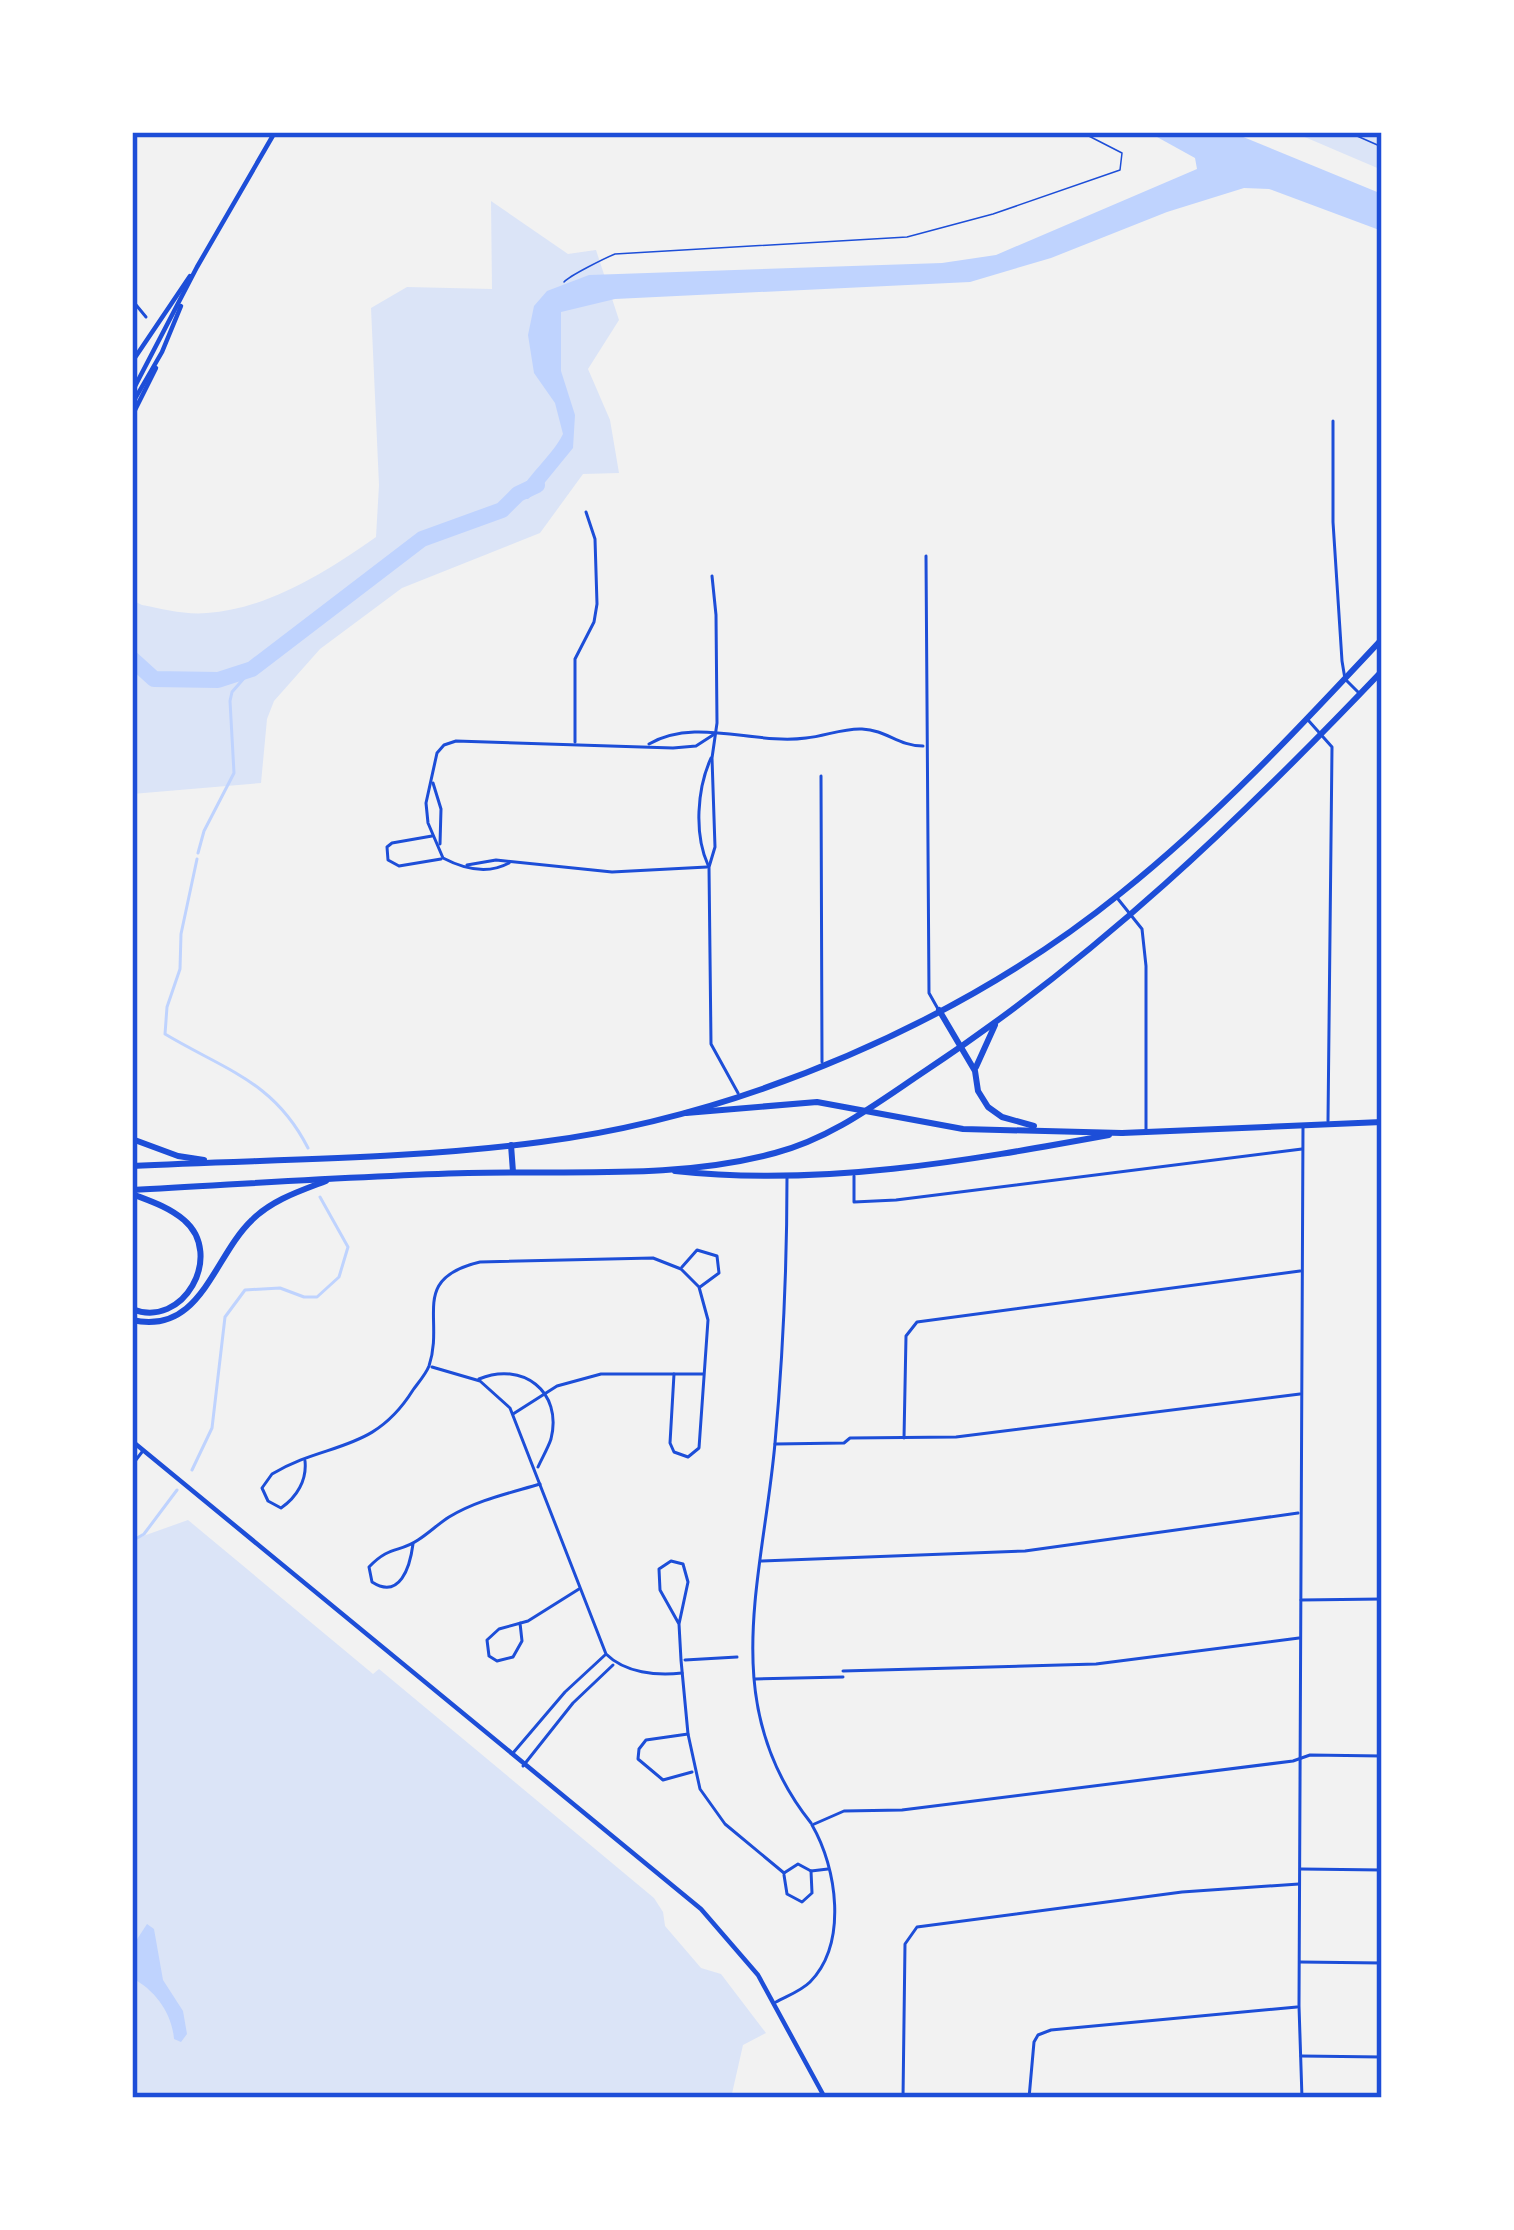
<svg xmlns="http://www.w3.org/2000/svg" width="1514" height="2230" font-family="'Varela Round',sans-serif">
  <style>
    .green { fill: #dbe4f7 }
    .water { fill: #bfd3fe }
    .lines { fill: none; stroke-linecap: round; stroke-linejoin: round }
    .stream { stroke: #bfd3fe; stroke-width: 3 }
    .river { stroke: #bfd3fe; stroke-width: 16 }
    .path { stroke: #1d4ed8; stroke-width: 1.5 }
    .minor { stroke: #1d4ed8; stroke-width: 3 }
    .tertiary { stroke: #1d4ed8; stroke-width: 4.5 }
    .secondary { stroke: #1d4ed8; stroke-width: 6 }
    .primary { stroke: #1d4ed8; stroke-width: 6 }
    .neatline { fill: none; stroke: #1d4ed8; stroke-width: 4.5 }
  </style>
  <rect width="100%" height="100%" fill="#f2f2f2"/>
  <g class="green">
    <path d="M 1293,132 L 1382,132 L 1382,170 Z"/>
    <path d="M 491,201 L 568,254 L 596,250 L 619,320 L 588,369 L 610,420 L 619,473 L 583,474 L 540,533 L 402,588 L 320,649 L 274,701 L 267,719 L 261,783 L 132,794 L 132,600 L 142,605 C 163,609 185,615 207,613 C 268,609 328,571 376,537 L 379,485 L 371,308 L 407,287 L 492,289 Z"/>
    <path d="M 188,1520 L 373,1674 L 379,1669 L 654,1898 L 663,1912 L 665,1926 L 701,1968 L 721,1974 L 766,2033 L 743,2045 L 731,2098 L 132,2098 L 132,1540 Z"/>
  </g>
  <g class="water">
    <path d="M 1148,132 L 1231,132 L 1382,194 L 1382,231 L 1269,189 L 1244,188 L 1167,212 L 1051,258 L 970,282 L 615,299 L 561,312 L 561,371 L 575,415 L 573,448 L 542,486 L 528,499 L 517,499 C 525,476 551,458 563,434 L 555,403 L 534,373 L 528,335 L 534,306 L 547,291 L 589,275 L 942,263 L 996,255 L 1197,169 L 1195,158 Z"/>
    <path d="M 147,1924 L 154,1929 L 163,1980 L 183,2011 L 187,2034 L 181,2042 L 174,2039 C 172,2013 155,1990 132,1978 L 132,1947 Z"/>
  </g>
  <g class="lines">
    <g class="stream">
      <path d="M 198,853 L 204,831 L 234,773 L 230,701 L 232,692 L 252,669"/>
      <path d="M 197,859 L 181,934 L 180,969 L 167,1007 L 165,1034 C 225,1070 274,1081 308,1148"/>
      <path d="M 192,1470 L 212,1428 L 225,1317 L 245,1290 L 280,1288 L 304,1297 L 317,1297 L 339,1277 L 348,1247 L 320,1197"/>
      <path d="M 132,1541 L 144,1534 L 177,1490"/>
    </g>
    <path class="river" d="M 132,659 L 154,679 L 218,680 L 252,669 L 422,539 L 502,510 L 518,494 L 537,485"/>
    <g class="path">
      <path d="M 1348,132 L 1382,147"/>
      <path d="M 564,282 C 569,276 605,258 615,254 L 907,237 L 993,214 L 1120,170 L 1122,153 L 1081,132"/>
    </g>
    <g class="minor">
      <path d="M 132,300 L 146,317"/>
      <path d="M 1333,421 L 1333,522 L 1342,661 L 1345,679 L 1360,694"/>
      <path d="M 926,556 L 929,993 L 938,1009"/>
      <path d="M 712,576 L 716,615 L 717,723 L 712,758 L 715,847 L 709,867 L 711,1044 L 738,1093"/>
      <path d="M 1308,720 L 1332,747 L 1328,1121"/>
      <path d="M 575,742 L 575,659 L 594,622 L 597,604 L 595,539 L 586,512"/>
      <path d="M 649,744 C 696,717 754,745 806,738 C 825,736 844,728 862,729 C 887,730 898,746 923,746"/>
      <path d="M 821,776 L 822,1062"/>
      <path d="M 433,783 L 441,809 L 440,844"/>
      <path d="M 432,836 L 392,843 L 387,847 L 388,860 L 399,866 L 441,859"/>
      <path d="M 509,863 C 487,875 464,869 443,858 L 428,823 L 426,803 L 437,753 L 444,745 L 456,741 L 673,748 L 696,746 L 713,735"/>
      <path d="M 467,865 L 496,860 L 612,872 L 707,867"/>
      <path d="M 708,865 C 694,834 697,789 711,758"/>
      <path d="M 1118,899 L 1142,929 L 1146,966 L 1146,1130"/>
      <path d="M 854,1176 L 854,1202 L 896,1200 L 1302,1149"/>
      <path d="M 787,1177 C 787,1265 783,1355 775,1443 C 763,1578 716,1704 811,1823"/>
      <path d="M 682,1267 L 697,1250 L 717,1256 L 719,1273 L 700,1287"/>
      <path d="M 432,1367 L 480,1381 L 510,1408 L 606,1654 C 625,1673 657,1676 682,1673"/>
      <path d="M 479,1379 C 522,1361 563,1391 551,1439 C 548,1448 542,1458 538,1467"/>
      <path d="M 513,1414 L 557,1386 L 601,1374 L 703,1374"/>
      <path d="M 904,1438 L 906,1336 L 917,1322 L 1300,1271"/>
      <path d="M 775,1444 L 844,1443 L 850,1438 L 956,1437 L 1300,1394"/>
      <path d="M 305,1461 C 307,1480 297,1497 281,1508 L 268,1501 L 262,1488 L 272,1474 C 327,1441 373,1454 413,1390 C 418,1383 426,1374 429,1366 C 445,1318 409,1279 480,1262 L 653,1258 L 681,1269 L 699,1287 L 708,1320 L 699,1448 L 688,1457 L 674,1452 L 670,1443 L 674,1374"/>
      <path d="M 132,1465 L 142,1452"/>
      <path d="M 413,1544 C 410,1567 400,1600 372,1582 L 369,1567 C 390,1545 399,1553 418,1540 C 429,1533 438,1524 449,1517 C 477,1500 510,1493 540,1484"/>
      <path d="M 761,1561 L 1025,1551 L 1298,1513"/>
      <path d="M 1301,1600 L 1382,1599"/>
      <path d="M 520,1623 L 522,1641 L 513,1657 L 497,1661 L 489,1656 L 487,1640 L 499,1629 L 528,1621 L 579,1589"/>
      <path d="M 679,1624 L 660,1590 L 659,1569 L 671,1561 L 683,1564 L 688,1582 L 679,1624 L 681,1660 L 688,1734 L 700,1789 L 725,1824 L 784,1873"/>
      <path d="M 685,1660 L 737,1657"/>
      <path d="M 843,1671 L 1096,1664 L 1299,1638"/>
      <path d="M 755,1679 L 843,1677"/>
      <path d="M 688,1734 L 646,1740 L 639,1749 L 638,1759 L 663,1780 L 692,1772"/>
      <path d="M 513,1753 L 565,1692 L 605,1655"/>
      <path d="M 523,1766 L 573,1703 L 613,1665"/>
      <path d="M 1301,1869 L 1382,1870"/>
      <path d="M 784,1873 L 798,1864 L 811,1871 L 828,1869"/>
      <path d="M 784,1875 L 787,1894 L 802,1902 L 812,1893 L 811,1871"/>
      <path d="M 1300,1962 L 1382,1963"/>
      <path d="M 776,2002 C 787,1996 801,1991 810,1982 C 848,1943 837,1868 812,1825 L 844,1811 L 902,1810 L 1293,1761 L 1310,1755 L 1382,1756"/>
      <path d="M 1301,2056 L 1382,2057"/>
      <path d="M 903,2098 L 905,1944 L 917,1927 L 1182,1892 L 1299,1884"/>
      <path d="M 1029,2098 L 1034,2042 L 1038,2035 L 1051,2030 L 1297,2007"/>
      <path d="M 1302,2098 L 1299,2006 L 1303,1126"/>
    </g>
    <g class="tertiary">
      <path d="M 132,362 L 190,276"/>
      <path d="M 132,392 L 197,267 L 275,132"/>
      <path d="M 132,404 L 162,352 L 181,306"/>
      <path d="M 132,416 L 156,368"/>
      <path d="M 132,1441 L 701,1909 L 758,1975 L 825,2098"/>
    </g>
    <g class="secondary">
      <path d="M 1122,1133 L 1382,1122"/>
      <path d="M 675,1171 C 821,1187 966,1161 1109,1135"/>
    </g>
    <g class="primary">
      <path d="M 939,1010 L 975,1071 L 978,1091 L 988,1107 L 1002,1117 L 1034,1126"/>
      <path d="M 976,1067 L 995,1025"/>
      <path d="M 686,1113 L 817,1102 L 963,1129 L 1122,1133"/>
      <path d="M 132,1139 L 178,1156 L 204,1160"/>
      <path d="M 511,1145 L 513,1172"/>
      <path d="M 132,1166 C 268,1159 406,1160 541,1142 C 743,1116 963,1021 1121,893 C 1216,817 1299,728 1382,639"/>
      <path d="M 132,1190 C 244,1184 356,1176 468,1173 C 569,1170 676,1180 775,1153 C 832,1138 877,1103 925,1071 C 1096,958 1241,819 1382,671"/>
      <path d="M 132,1194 C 150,1201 169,1207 184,1220 C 225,1255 183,1330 132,1309"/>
      <path d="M 132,1320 C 201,1336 213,1257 252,1220 C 272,1200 300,1191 326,1181"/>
    </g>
  </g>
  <rect width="1514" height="2230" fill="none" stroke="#ffffff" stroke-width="270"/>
  <rect x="135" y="135" width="1244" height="1960" class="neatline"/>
</svg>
